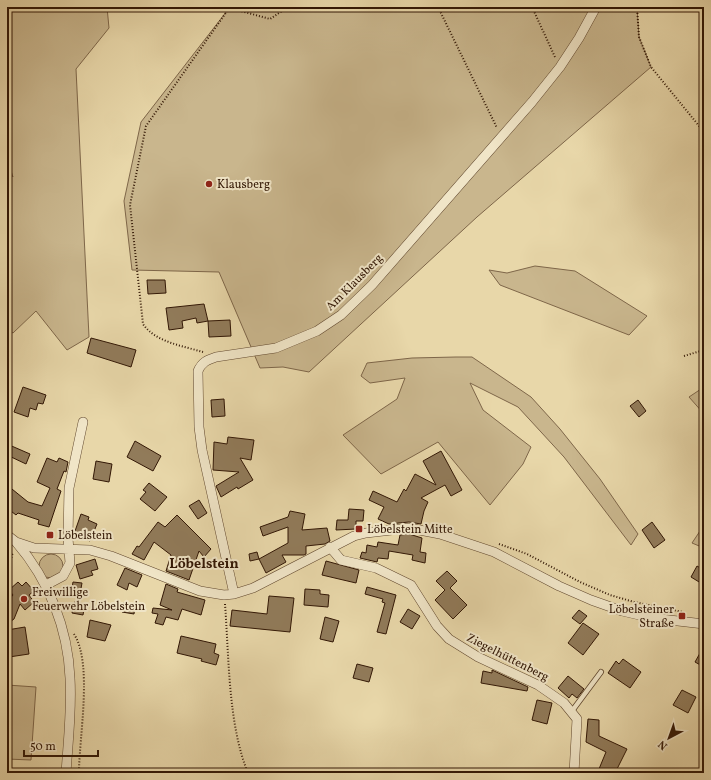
<svg xmlns="http://www.w3.org/2000/svg" width="711" height="780" viewBox="0 0 711 780" font-family="Vollkorn,serif">
<rect width="100%" height="100%" fill="#e8d7a9"/>
<filter id="stains"><feTurbulence type="fractalNoise" baseFrequency=".005" numOctaves="4"/><feColorMatrix values="0 0 0 0 .2 0 0 0 0 .09 0 0 0 0 .02 0 0 0 .5 -.17"/></filter>
<radialGradient id="worn" r=".72"><stop offset=".6" stop-color="#630" stop-opacity="0"/><stop offset="1" stop-color="#630" stop-opacity=".3"/></radialGradient>
<path fill="#c9b68d" stroke="#7e6649" d="M 7,7 L 107,7 L 109,28 L 76,69 L 89,337 L 67,350 L 36,311 L 13,333 L 7,330 L 7,282 L 9,282 L 7,277 L 7,170 L 13,177 L 7,158 Z
M 230,7 L 637,7 L 639,37 L 651,67 L 477,217 L 309,372 L 283,367 L 260,368 L 219,272 L 132,270 L 124,201 L 141,122 Z
M 535,266 L 575,271 L 647,316 L 629,335 L 500,285 L 489,270 L 507,273 Z
M 456,357 L 472,357 L 531,397 L 560,429 L 600,479 L 638,534 L 631,545 L 564,457 L 518,407 L 470,383 L 483,410 L 531,447 L 523,464 L 490,505 L 438,442 L 381,474 L 343,435 L 397,399 L 405,378 L 370,383 L 361,376 L 367,363 L 412,358 Z
M 704,387 L 704,414 L 689,397 Z
M 704,525 L 704,548 L 692,543 Z
M39 566a12 12 0 1 1 24 0a12 12 0 1 1-24 0Z
M 7,685 L 36,687 L 31,760 L 7,759 Z"/>
<path fill="#917b5a" stroke="#321705" d="M 147,280 L 165,280 L 166,293 L 148,294 Z
M 204,304 L 208,321 L 197,323 L 196,318 L 182,321 L 183,328 L 169,330 L 166,308 Z
M 230,320 L 231,336 L 209,337 L 208,321 Z
M 91,338 L 136,350 L 131,367 L 87,353 Z
M 23,387 L 46,395 L 43,404 L 38,403 L 36,410 L 30,408 L 28,417 L 14,412 Z
M 224,399 L 225,416 L 212,417 L 211,400 Z
M 638,400 L 646,411 L 639,417 L 630,406 Z
M 228,437 L 254,440 L 251,460 L 240,458 L 253,480 L 238,489 L 237,487 L 221,497 L 216,486 L 239,472 L 213,470 L 214,442 L 227,444 Z
M 135,441 L 161,456 L 153,471 L 127,457 Z
M 7,444 L 30,454 L 26,464 L 7,455 Z
M 441,451 L 462,490 L 451,496 L 445,485 L 421,498 L 428,502 L 424,511 L 421,524 L 409,522 L 389,524 L 378,519 L 384,507 L 369,500 L 373,491 L 397,502 L 404,489 L 406,491 L 415,474 L 436,485 L 423,461 Z
M 47,458 L 57,462 L 59,458 L 68,462 L 66,472 L 64,471 L 57,489 L 61,491 L 49,527 L 38,524 L 39,520 L 18,513 L 16,515 L 7,508 L 7,485 L 28,502 L 42,506 L 50,488 L 37,482 Z
M 96,461 L 112,464 L 109,482 L 93,479 Z
M 149,483 L 167,497 L 155,511 L 140,499 L 146,492 L 143,490 Z
M 199,500 L 207,513 L 198,519 L 189,506 Z
M 349,509 L 364,510 L 363,521 L 356,521 L 356,529 L 336,530 L 337,520 L 348,520 Z
M 290,511 L 305,514 L 302,530 L 327,528 L 330,541 L 325,544 L 306,546 L 306,554 L 304,555 L 282,555 L 286,562 L 266,573 L 259,559 L 288,543 L 288,527 L 263,536 L 260,527 L 288,517 Z
M 81,514 L 89,517 L 88,520 L 97,524 L 90,541 L 74,534 Z
M 177,515 L 211,549 L 204,557 L 199,551 L 189,580 L 166,571 L 171,555 L 154,542 L 144,560 L 132,554 L 137,546 L 139,547 L 158,522 L 165,527 Z
M 652,522 L 665,540 L 654,548 L 642,530 Z
M 409,534 L 422,538 L 420,552 L 426,553 L 425,563 L 412,560 L 413,555 L 389,551 L 388,559 L 378,558 L 377,562 L 360,558 L 362,552 L 366,553 L 367,545 L 377,547 L 378,542 L 398,545 L 400,535 Z
M 257,552 L 259,559 L 250,561 L 249,554 Z
M 95,559 L 98,569 L 91,571 L 93,575 L 80,579 L 76,565 Z
M 326,561 L 359,570 L 356,583 L 322,575 Z
M 697,566 L 704,570 L 704,585 L 691,577 Z
M 125,568 L 142,575 L 137,587 L 129,583 L 127,590 L 117,585 Z
M 447,571 L 457,581 L 450,588 L 467,605 L 453,619 L 435,600 L 445,590 L 436,581 Z
M 18,582 L 22,586 L 26,582 L 34,591 L 29,595 L 34,602 L 25,610 L 20,604 L 14,619 L 7,624 L 7,602 L 13,595 L 9,590 Z
M 73,582 L 82,583 L 80,594 L 71,593 Z
M 166,584 L 178,589 L 177,592 L 205,600 L 201,615 L 182,609 L 178,620 L 166,617 L 163,625 L 155,623 L 158,614 L 152,613 L 153,608 L 172,610 L 160,605 Z
M 367,587 L 396,595 L 386,634 L 377,632 L 385,603 L 382,602 L 383,599 L 365,594 Z
M 305,589 L 320,590 L 320,594 L 329,595 L 328,607 L 304,605 Z
M 269,596 L 294,598 L 290,632 L 230,626 L 232,610 L 267,614 Z
M 74,602 L 85,604 L 83,615 L 72,613 Z
M 123,603 L 135,605 L 134,614 L 122,612 Z
M 408,609 L 420,616 L 412,629 L 400,622 Z
M 579,610 L 587,616 L 580,624 L 572,618 Z
M 325,617 L 339,621 L 333,642 L 320,639 Z
M 90,620 L 111,625 L 105,641 L 87,637 Z
M 583,623 L 599,634 L 583,655 L 568,643 Z
M 25,627 L 29,654 L 9,657 L 7,630 Z
M 181,636 L 216,644 L 214,653 L 219,655 L 216,665 L 201,661 L 202,659 L 177,653 Z
M 704,646 L 704,667 L 695,662 Z
M 623,659 L 641,672 L 630,688 L 608,673 L 616,661 L 619,664 Z
M 357,664 L 373,668 L 369,682 L 353,678 Z
M 492,670 L 528,687 L 527,691 L 481,683 L 483,671 L 492,673 Z
M 568,676 L 584,689 L 577,698 L 572,694 L 569,698 L 558,688 Z
M 682,690 L 696,697 L 688,713 L 673,705 Z
M 537,700 L 552,703 L 547,724 L 532,720 Z
M 588,719 L 599,720 L 599,736 L 627,749 L 615,773 L 608,773 L 599,769 L 606,752 L 586,742 Z"/>
<g fill="none" stroke-linecap="round" stroke-linejoin="round">
<g stroke="#60472e" stroke-width="6">
<path id="service" d="M 572,711 L 601,672"/>
</g>
<g stroke="#60472e" stroke-width="10">
<path id="minor" d="M 7,535 L 16,542 L 34,548 L 90,550 L 111,556 L 200,591 L 224,595 L 234,594 L 253,588 L 354,536 L 366,533 L 409,528 L 440,534 L 494,552 L 559,586 L 591,600 L 622,611 L 652,618 L 704,624
M 16,542 C 49,580 68,629 70,678 C 72,710 68,742 66,773
M 330,547 L 341,560 L 376,568 L 411,585 L 437,626 L 449,639 L 478,657 L 538,685 L 564,703 L 577,719 L 574,773
M 46,585 L 63,576 L 70,563 L 68,538 L 69,488 L 83,422
M 234,594 L 202,450 L 199,427 L 198,371 C 202,362 207,360 216,357 L 276,348 L 317,331 L 341,315 L 372,285 L 532,102 L 560,67 L 579,38 L 596,7"/>
</g>
<path stroke="#321705" stroke-width="2" stroke-dasharray="1 2" stroke-linecap="butt" d="M 438,7 L 497,128
M 532,7 L 555,57
M 637,7 L 639,37 L 651,67 L 704,132
M 230,8 L 270,19 L 288,7
M 203,352 C 183,346 155,342 143,324 L 130,205 L 146,126 L 230,7
M 684,356 L 704,350
M 499,544 L 527,554 L 580,582 L 610,595 L 634,602 L 683,612
M 7,572 L 13,552
M 225,604 C 229,656 228,725 248,773
M 74,634 C 93,664 79,737 79,773"/>
<use href="#service" stroke="#f0e5c7" stroke-width="4.5"/>
<use href="#minor" stroke="#f0e5c7" stroke-width="9"/>
</g>
<g fill="#8f2418" stroke="#f0e5c7" stroke-width="1.5">
<circle cx="209" cy="184" r="4"/>
<rect x="355" y="525" width="8" height="8" rx="2"/>
<rect x="46" y="531" width="8" height="8" rx="2"/>
<circle cx="24" cy="599" r="4"/>
<rect x="678" y="612" width="8" height="8" rx="2"/>
</g>
<g text-anchor="middle" stroke-width="4" stroke-linejoin="round" paint-order="stroke">
<g font-size="12" fill="#321705" stroke="#f0e5c7" text-anchor="start">
<text x="217" y="188">Klausberg</text>
<text x="367" y="533">Löbelstein Mitte</text>
<text x="58" y="539">Löbelstein</text>
<text x="32" y="596">Freiwillige<tspan x="32" dy="14">Feuerwehr Löbelstein</tspan></text>
<text x="674" y="613" text-anchor="end">Löbelsteiner<tspan x="674" dy="14">Straße</tspan></text>
</g>
<g font-size="12" fill="#321705" stroke="#f0e5c7">
<text transform="translate(354 282) rotate(-45)" y="4">Am Klausberg</text>
<text transform="translate(508 657) rotate(27)" y="4">Ziegelhüttenberg</text>
</g>
<g font-size="14" font-weight="bold" fill="#321705" stroke="#f0e5c7">
<text x="204" y="568">Löbelstein</text>
</g>
</g>
<rect width="711" height="780" fill="none" stroke="#e8d7a9" stroke-width="24"/>
<rect x="8" y="8" width="695" height="764" fill="none" stroke="#321705" stroke-width="2"/>
<rect x="12" y="12" width="687" height="756" fill="none" stroke="#321705"/>
<g transform="translate(669 738) rotate(221)" stroke="#f0e5c7" stroke-width="3" paint-order="stroke">
<path d="M0-3L7 15L0 10L-7 15Z" fill="#321705"/>
<text y="-6" font-size="11" font-weight="bold" text-anchor="middle" fill="#321705">N</text>
</g>
<path d="M24 750v6h74v-6" fill="none" stroke="#321705" stroke-width="2"/>
<text x="30" y="750" font-size="12" fill="#321705" stroke="#f0e5c7" stroke-width="3" paint-order="stroke">50 m</text>
<rect width="100%" height="100%" filter="url(#stains)"/>
<rect width="100%" height="100%" fill="url(#worn)"/>
</svg>
